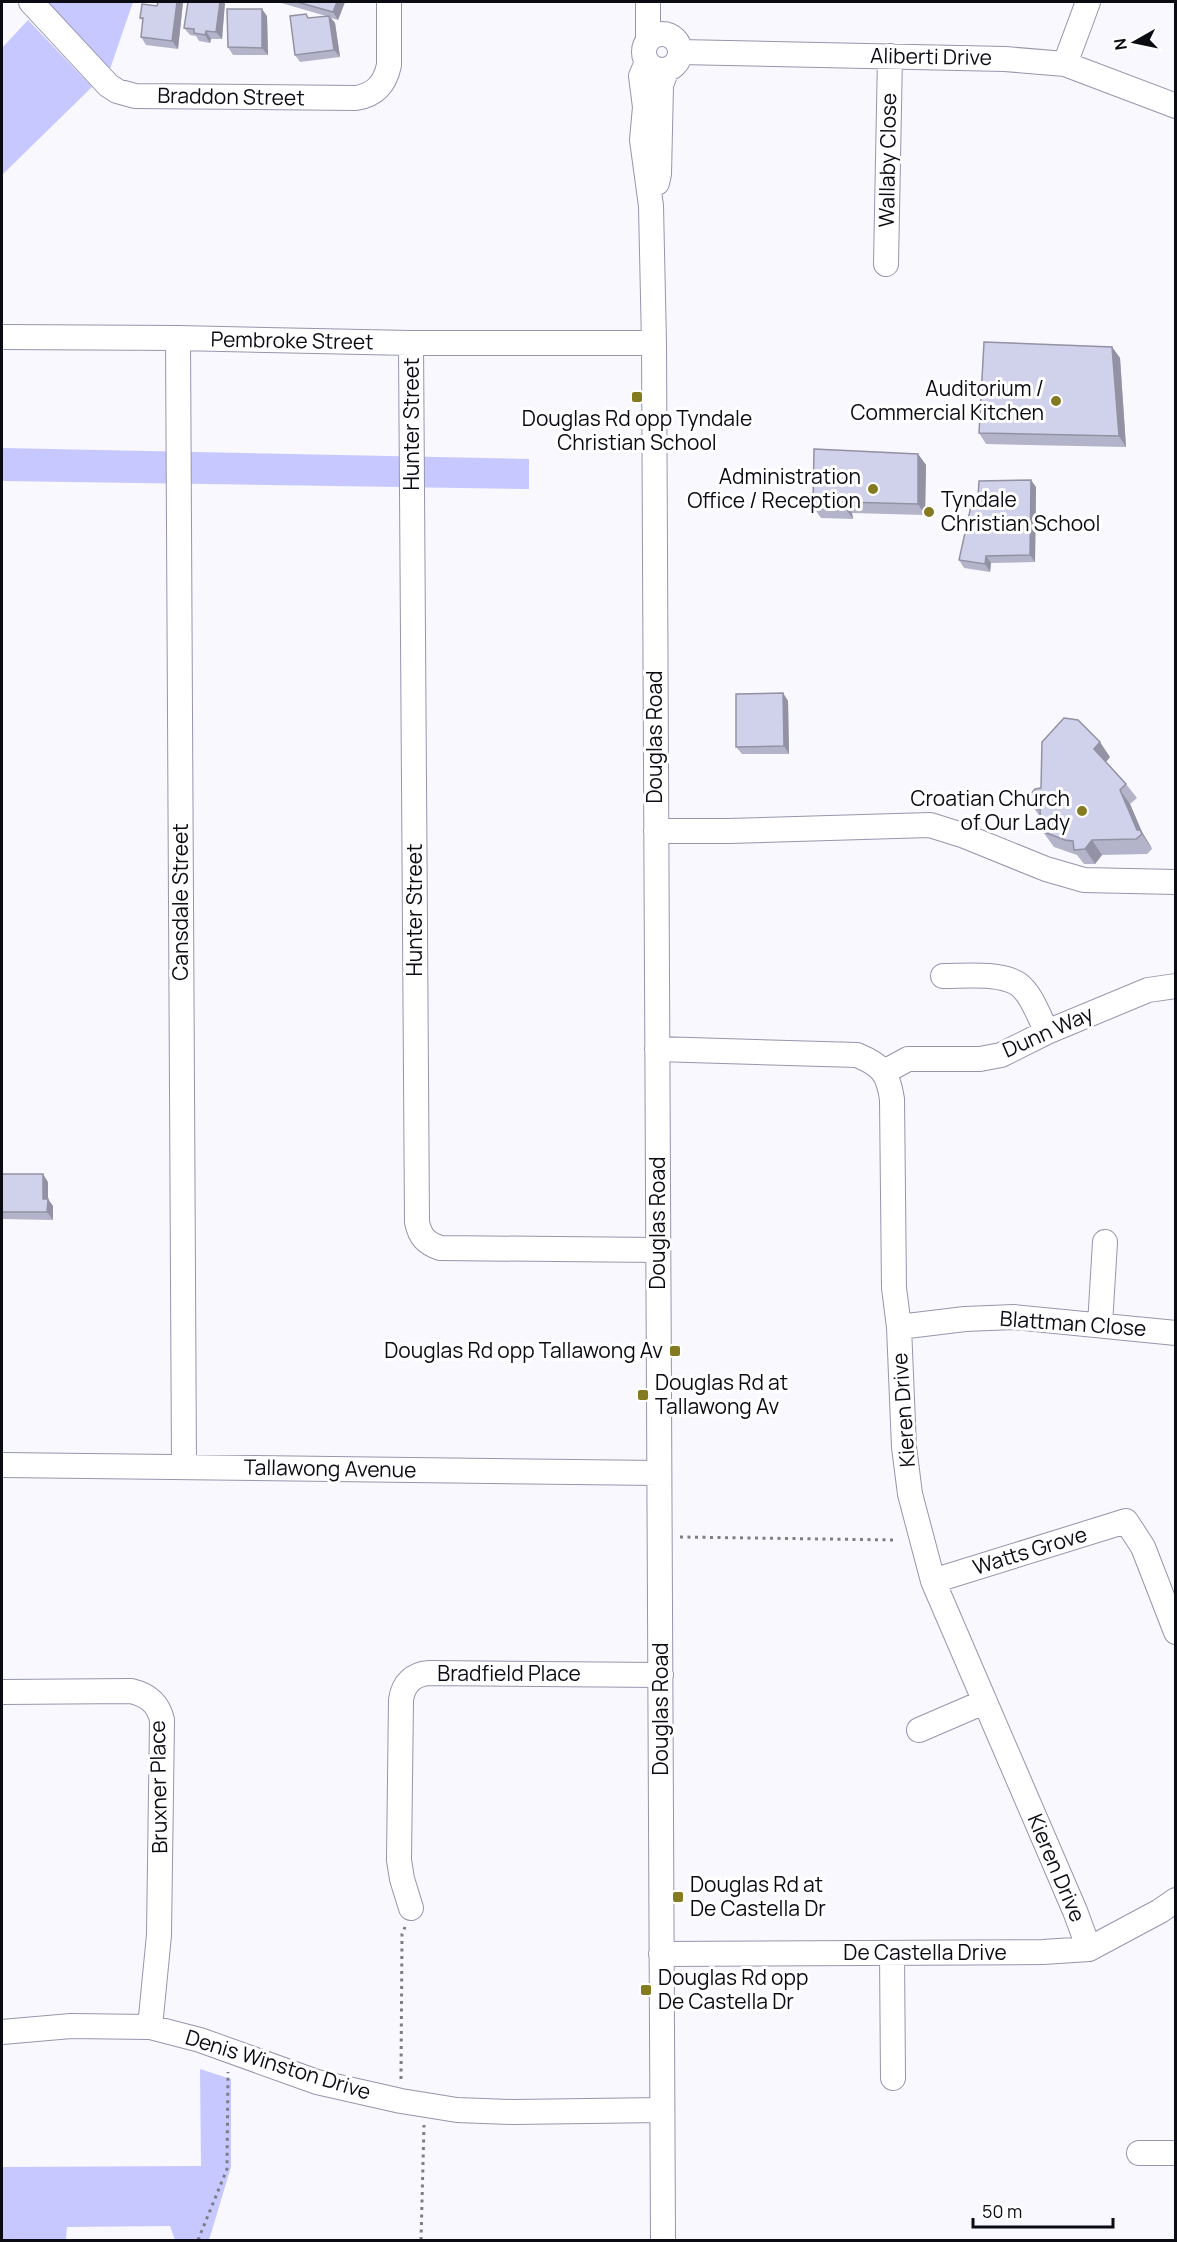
<svg xmlns="http://www.w3.org/2000/svg" width="1177" height="2242" viewBox="0 0 1177 2242" font-family="Manrope,sans-serif">
<rect width="100%" height="100%" fill="#f8f8fe"/>
<path fill="#c7c8ff" d="M 41,2 L 133,2 L 109,72 Z
M 28,20 L 92,87 L 2,175 L 2,48 Z
M 2,448 L 529,459 L 529,489 L 2,481 Z
M 200,2069 L 231,2079 L 231,2167 L 209,2240 L 175,2240 L 170,2226 L 67,2227 L 66,2240 L 2,2240 L 2,2167 L 201,2166 Z"/>
<g fill="none" stroke-linecap="round" stroke-linejoin="round">
<g stroke="#9596ae" stroke-width="26">
<path id="minor" d="M 31,2 L 108,85 L 117,91 L 135,96 L 356,98 C 375,95 385,84 389,65 L 389,2
M 648,2 L 648,41
M644 52a18 18 0 1 1 36 0a18 18 0 1 1-36 0Z
M 680,52 L 1005,59 L 1065,64 L 1176,106
M 647,62 L 641,76 L 645,107 L 642,140 L 651,206 L 654,343 L 663,2240
M 1065,64 L 1088,2
M 657,183 L 659,174 L 661,85 L 667,69
M 886,264 L 890,56
M 2,337 L 178,338 L 411,343 L 654,343
M 178,338 L 184,1467
M 411,343 L 417,1222 C 420,1237 426,1243 440,1248 L 658,1250
M 656,831 L 728,831 L 930,825 L 962,835 L 1046,869 L 1084,880 L 1176,882
M 943,976 C 964,976 1000,972 1018,984 C 1032,994 1039,1017 1047,1032
M 657,1049 L 857,1055 C 881,1065 888,1072 892,1099 L 894,1288 L 899,1327 L 904,1447 L 910,1494 L 933,1581 L 1075,1911 L 1089,1949
M 884,1072 L 908,1059 L 980,1059 L 1001,1055 L 1047,1032 L 1148,990 L 1176,986
M 1100,1325 L 1105,1242
M 899,1327 L 965,1319 L 1014,1317 L 1176,1333
M 2,1465 L 659,1473
M 933,1581 L 1126,1521 L 1143,1547 L 1176,1632
M 2,1692 L 131,1691 C 148,1695 158,1703 162,1720 L 159,1935 L 150,2027
M 919,1730 L 984,1702
M 411,1908 L 402,1879 L 399,1860 L 401,1700 C 403,1684 413,1674 429,1673 L 661,1675
M 892,1953 L 893,2078
M 661,1954 L 1043,1952 L 1089,1949 L 1160,1911 L 1176,1900
M 2,2032 L 71,2026 L 150,2027 L 200,2040 L 317,2082 L 401,2101 L 457,2110 L 513,2112 L 662,2110
M 1139,2153 L 1176,2153"/>
</g>
<path stroke="#7d7d84" stroke-width="3" stroke-dasharray="3 4.5" stroke-linecap="butt" d="M 680,1537 L 896,1540
M 401,2079 L 402,1934 L 405,1927
M 198,2240 L 227,2169 L 228,2072
M 421,2240 L 424,2125"/>
<use href="#minor" stroke="#fff" stroke-width="24"/>
</g>
<path fill="#b3b4ca" d="M 158,2 L 183,2 L 178,49 L 146,45 L 141,37 L 143,21 L 140,18 L 157,6 Z
M 225,2 L 222,39 L 211,39 L 210,43 L 199,41 L 196,36 L 190,35 L 184,28 Z
M 278,2 L 345,2 L 338,20 L 331,18 L 335,23 L 340,57 L 300,62 L 295,55 L 309,18 L 326,16 Z
M 267,16 L 268,55 L 233,55 L 228,47 Z
M 1112,347 L 1120,358 L 1126,447 L 986,444 L 979,433 Z
M 918,454 L 926,465 L 925,515 L 852,513 L 853,519 L 821,518 L 813,507 Z
M 1036,487 L 1035,562 L 991,563 L 990,572 L 964,568 L 959,560 L 978,497 Z
M 783,693 L 788,701 L 789,754 L 742,754 L 736,747 Z
M 1110,757 L 1106,762 L 1126,784 L 1137,798 L 1130,804 L 1142,832 L 1150,845 L 1152,849 L 1147,854 L 1102,855 L 1095,864 L 1084,864 L 1077,855 L 1054,847 L 1051,843 L 1041,829 L 1040,817 L 1030,802 L 1041,788 Z
M 2,1174 L 48,1182 L 48,1199 L 53,1206 L 53,1220 L 2,1219 Z"/>
<path fill="#9292a4" d="M 177,2 L 183,2 L 178,49 L 172,41 Z
M 220,2 L 225,2 L 222,39 L 216,32 Z
M 337,2 L 345,2 L 338,20 L 333,12 Z
M 262,9 L 267,16 L 268,55 L 262,48 Z
M 329,16 L 335,23 L 340,57 L 334,50 Z
M 206,31 L 211,39 L 210,43 L 205,35 Z
M 1112,347 L 1120,358 L 1126,447 L 1119,436 Z
M 918,454 L 926,465 L 925,515 L 918,504 Z
M 1031,480 L 1036,487 L 1035,562 L 1030,555 Z
M 844,502 L 852,513 L 853,519 L 845,508 Z
M 986,556 L 991,563 L 990,572 L 985,564 Z
M 783,693 L 788,701 L 789,754 L 784,746 Z
M 1100,742 L 1110,757 L 1104,764 L 1094,749 Z
M 1120,790 L 1130,804 L 1142,832 L 1150,845 L 1152,849 L 1142,834 L 1137,830 Z
M 1092,840 L 1102,855 L 1095,864 L 1085,849 Z
M 43,1174 L 48,1182 L 48,1199 L 53,1206 L 53,1220 L 47,1212 L 43,1199 Z"/>
<path fill="#d0d1eb" stroke="#9292a4" stroke-width="1.5" d="M 158,2 L 177,2 L 172,41 L 141,37 L 143,18 L 140,18 L 142,4 L 157,6 Z
M 188,2 L 220,2 L 216,32 L 206,31 L 205,35 L 194,33 L 194,29 L 184,28 Z
M 297,2 L 337,2 L 333,12 Z
M 227,9 L 262,9 L 262,48 L 228,47 Z
M 306,14 L 308,18 L 329,16 L 334,50 L 295,55 L 290,16 Z
M 984,342 L 1112,347 L 1119,436 L 979,433 Z
M 814,449 L 918,454 L 918,504 L 844,502 L 845,508 L 813,507 Z
M 1031,480 L 1030,555 L 986,556 L 985,564 L 959,560 L 973,497 L 978,497 L 979,481 Z
M 783,693 L 784,746 L 736,747 L 736,694 Z
M 1064,718 L 1078,720 L 1100,742 L 1094,749 L 1126,784 L 1120,790 L 1137,830 L 1140,830 L 1142,834 L 1136,839 L 1092,840 L 1085,849 L 1074,850 L 1073,841 L 1065,840 L 1044,832 L 1041,829 L 1040,809 L 1034,808 L 1030,802 L 1030,795 L 1035,789 L 1041,788 L 1042,742 Z
M 2,1174 L 43,1174 L 43,1199 L 48,1199 L 47,1212 L 2,1212 Z"/>
<g fill="#847b21" stroke="#fff" stroke-width="2">
<rect x="631" y="391" width="12" height="12" rx="3"/>
<circle cx="1056" cy="401" r="6"/>
<circle cx="873" cy="489" r="6"/>
<circle cx="929" cy="512" r="6"/>
<circle cx="1082" cy="811" r="6"/>
<rect x="669" y="1345" width="12" height="12" rx="3"/>
<rect x="637" y="1389" width="12" height="12" rx="3"/>
<rect x="672" y="1891" width="12" height="12" rx="3"/>
<rect x="640" y="1984" width="12" height="12" rx="3"/>
</g>
<g text-anchor="middle" stroke-width="6" stroke-linejoin="round" paint-order="stroke">
<g font-size="21" fill="#0b0b13" stroke="#fff">
<text transform="translate(931 57) rotate(1)" y="7">Aliberti Drive</text>
<text transform="translate(231 97) rotate(1)" y="7">Braddon Street</text>
<text transform="translate(888 160) rotate(-89)" y="7">Wallaby Close</text>
<text transform="translate(292 341) rotate(1)" y="7">Pembroke Street</text>
<text transform="translate(412 424) rotate(-90)" y="7">Hunter Street</text>
<text transform="translate(655 737) rotate(-90)" y="7">Douglas Road</text>
<text transform="translate(181 902) rotate(-90)" y="7">Cansdale Street</text>
<text transform="translate(415 910) rotate(-90)" y="7">Hunter Street</text>
<text transform="translate(1048 1032) rotate(-24)" y="7">Dunn Way</text>
<text transform="translate(658 1223) rotate(-90)" y="7">Douglas Road</text>
<text transform="translate(1073 1324) rotate(4)" y="7">Blattman Close</text>
<text transform="translate(904 1410) rotate(-94)" y="7">Kieren Drive</text>
<text transform="translate(330 1469) rotate(1)" y="7">Tallawong Avenue</text>
<text transform="translate(1030 1551) rotate(-17)" y="7">Watts Grove</text>
<text x="509" y="1681">Bradfield Place</text>
<text transform="translate(661 1709) rotate(-90)" y="7">Douglas Road</text>
<text transform="translate(159 1787) rotate(-91)" y="7">Bruxner Place</text>
<text transform="translate(1056 1868) rotate(67)" y="7">Kieren Drive</text>
<text x="925" y="1960">De Castella Drive</text>
<text transform="translate(278 2065) rotate(17)" y="7">Denis Winston Drive</text>
</g>
<g font-size="21" fill="#0b0b13" stroke="#fff" text-anchor="end">
<text x="1044" y="396">Auditorium /<tspan x="1044" dy="24">Commercial Kitchen</tspan></text>
<text x="637" y="426" text-anchor="middle">Douglas Rd opp Tyndale<tspan x="637" dy="24">Christian School</tspan></text>
<text x="861" y="484">Administration<tspan x="861" dy="24">Office / Reception</tspan></text>
<text x="941" y="507" text-anchor="start">Tyndale<tspan x="941" dy="24">Christian School</tspan></text>
<text x="1070" y="806">Croatian Church<tspan x="1070" dy="24">of Our Lady</tspan></text>
<text x="663" y="1358">Douglas Rd opp Tallawong Av</text>
<text x="655" y="1390" text-anchor="start">Douglas Rd at<tspan x="655" dy="24">Tallawong Av</tspan></text>
<text x="690" y="1892" text-anchor="start">Douglas Rd at<tspan x="690" dy="24">De Castella Dr</tspan></text>
<text x="658" y="1985" text-anchor="start">Douglas Rd opp<tspan x="658" dy="24">De Castella Dr</tspan></text>
</g>
</g>
<rect width="1177" height="2242" fill="none" stroke="#0b0b13" stroke-width="6"/>
<g transform="translate(1135 42) rotate(261)" stroke="#ffffff" stroke-width="4.5" paint-order="stroke">
<path d="M0-4.5L10 22L0 15L-10 22Z" fill="#0b0b13"/>
<text y="-9" font-size="16" font-weight="bold" text-anchor="middle" fill="#0b0b13">N</text>
</g>
<path d="M973 2218v9h140v-9" fill="none" stroke="#0b0b13" stroke-width="3"/>
<text x="982" y="2218" font-size="18" fill="#0b0b13" stroke="#ffffff" stroke-width="4.5" paint-order="stroke">50 m</text>
</svg>
